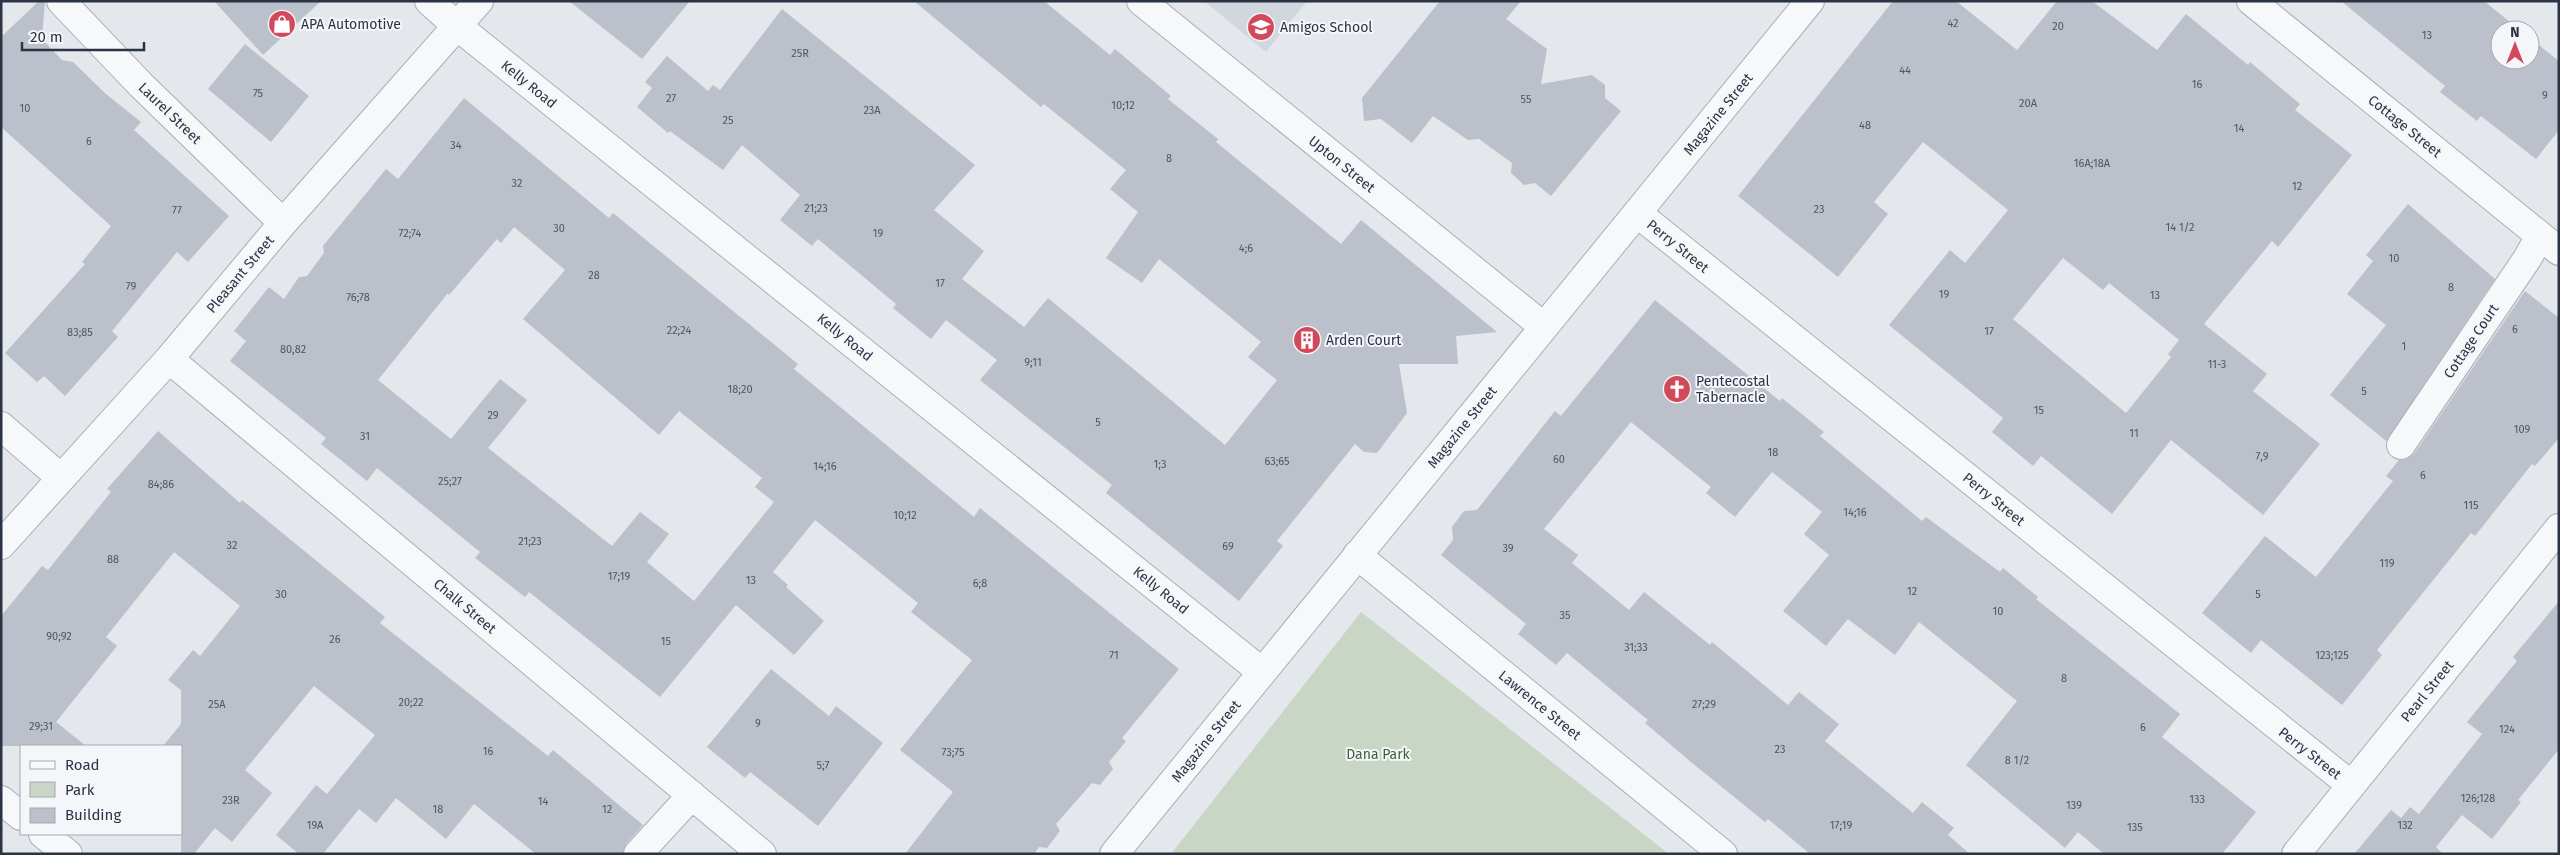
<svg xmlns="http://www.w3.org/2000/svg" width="2560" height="855" viewBox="0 0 2560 855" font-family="'Fira Sans',sans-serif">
<rect width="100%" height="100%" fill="#e4e7ec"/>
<path fill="#d2d6de" d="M 1204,1 L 1307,1 L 1266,52 Z"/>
<path fill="#c9d6c5" d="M 1361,612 L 1632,825 L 1669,854 L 1171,854 Z"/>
<path fill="#bbc0ca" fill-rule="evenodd" d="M 39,1 L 45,1 L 42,39 L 62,60 L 73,62 L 106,94 L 141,122 L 134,130 L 229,216 L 188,262 L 177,252 L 112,331 L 118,337 L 65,396 L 44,376 L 37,382 L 5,353 L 85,264 L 82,262 L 111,226 L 1,127 L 1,37 Z
M 214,1 L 321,1 L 263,55 Z
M 569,1 L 690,1 L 642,59 Z
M 914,1 L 1044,1 L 1110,55 L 1115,49 L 1171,96 L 1168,99 L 1218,139 L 1216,142 L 1341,244 L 1361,220 L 1497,332 L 1456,336 L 1458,364 L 1399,364 L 1407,413 L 1377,453 L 1364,452 L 1355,444 L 1277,541 L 1283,546 L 1239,601 L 1106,493 L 1112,485 L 980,380 L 997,360 L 946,320 L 931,339 L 893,308 L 896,304 L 818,239 L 812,246 L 780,220 L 800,195 L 742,145 L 723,170 L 670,131 L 668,133 L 637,107 L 652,88 L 645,82 L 667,56 L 708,91 L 713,85 L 720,90 L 782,9 L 975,165 L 934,210 L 984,251 L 962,279 L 1024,327 L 1048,298 L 1225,445 L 1277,380 L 1248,357 L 1261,342 L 1159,259 L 1142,283 L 1106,258 L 1138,212 L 1110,189 L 1126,170 L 1044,104 L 1041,107 Z
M 1440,1 L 1521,1 L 1506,19 L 1547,49 L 1541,84 L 1592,75 L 1605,85 L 1605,98 L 1621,111 L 1551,196 L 1535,183 L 1524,185 L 1511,173 L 1512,163 L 1479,139 L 1468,140 L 1433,116 L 1412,143 L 1381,119 L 1364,121 L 1362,98 Z
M 1893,1 L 1956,1 L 2017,50 L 2057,1 L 2092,1 L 2157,50 L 2186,14 L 2248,65 L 2250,62 L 2300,104 L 2295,110 L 2352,155 L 2278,247 L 2272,241 L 2204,324 L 2267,374 L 2253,391 L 2320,444 L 2263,515 L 2171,440 L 2112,514 L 2041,456 L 2033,466 L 1992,432 L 2003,418 L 1889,325 L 1950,250 L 1965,263 L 2008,210 L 1923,142 L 1874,202 L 1888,214 L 1838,277 L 1738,196 ZM 2063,258 L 2103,290 L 2109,283 L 2179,340 L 2168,354 L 2171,357 L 2126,413 L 2013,319 Z
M 2341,1 L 2484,1 L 2520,30 L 2500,30 L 2500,60 L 2530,60 L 2530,38 L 2559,61 L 2559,130 L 2536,159 L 2481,116 L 2477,121 L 2440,92 L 2445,86 Z
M 245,44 L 309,96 L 271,142 L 208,89 Z
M 464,98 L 609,218 L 613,213 L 798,364 L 794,369 L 974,517 L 980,508 L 1179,669 L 1122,738 L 1126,741 L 1109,762 L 1113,769 L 1100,785 L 1092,783 L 1056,824 L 1060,831 L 1047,848 L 1039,847 L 1034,854 L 905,854 L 953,792 L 900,750 L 972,660 L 911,612 L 918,603 L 815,520 L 773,572 L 788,585 L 786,587 L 824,621 L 794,655 L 736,605 L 660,697 L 529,592 L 525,597 L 475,558 L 480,552 L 377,468 L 367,481 L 321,444 L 326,438 L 230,361 L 246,341 L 234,331 L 269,287 L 284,299 L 299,277 L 307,276 L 324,253 L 323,246 L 386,169 L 398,179 ZM 514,227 L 565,270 L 523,319 L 659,435 L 679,411 L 762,478 L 755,487 L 774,502 L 694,601 L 647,562 L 669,534 L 640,512 L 612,546 L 488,448 L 527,400 L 500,379 L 451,439 L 378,380 L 448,293 L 449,295 L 497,239 L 501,243 Z
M 2408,204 L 2495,279 L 2386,441 L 2330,395 L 2386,325 L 2347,294 L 2373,261 L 2366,255 Z
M 2525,291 L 2559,318 L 2559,438 L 2535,466 L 2532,464 L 2475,536 L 2471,533 L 2377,650 L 2382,655 L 2342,705 L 2261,640 L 2251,653 L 2202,613 L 2265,536 L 2316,577 L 2393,481 L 2386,476 L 2399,460 L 2407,459 L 2414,454 Z
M 1655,300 L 1780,401 L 1782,398 L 1824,432 L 1820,436 L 1922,521 L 1926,517 L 2000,572 L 2003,568 L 2038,597 L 2036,599 L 2180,714 L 2162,737 L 2256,812 L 2222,854 L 2104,854 L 2078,832 L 2065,848 L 1966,765 L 2017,701 L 1919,622 L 1895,655 L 1848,619 L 1826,646 L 1783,611 L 1829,555 L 1804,534 L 1822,512 L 1772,472 L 1735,517 L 1706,493 L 1711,487 L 1631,422 L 1544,529 L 1578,555 L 1572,563 L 1629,610 L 1644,592 L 1710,645 L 1712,642 L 1788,705 L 1799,692 L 1839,724 L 1825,741 L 1913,813 L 1922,802 L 1954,828 L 1948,835 L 1970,854 L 1810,854 L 1768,819 L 1765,822 L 1691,762 L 1645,723 L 1648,720 L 1567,653 L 1556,665 L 1518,634 L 1526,624 L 1441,555 L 1453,540 L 1452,527 L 1464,511 L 1477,510 L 1555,411 L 1561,416 Z
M 158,431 L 240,503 L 242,500 L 385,617 L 380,623 L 548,756 L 553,750 L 643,825 L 626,844 L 623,854 L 536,854 L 474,804 L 446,839 L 396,798 L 376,823 L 359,809 L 323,854 L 299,854 L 276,835 L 316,785 L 327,794 L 375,735 L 314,686 L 245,770 L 272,793 L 232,842 L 215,828 L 194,854 L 181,854 L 181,746 L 163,746 L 181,724 L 181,690 L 168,680 L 193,650 L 200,656 L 240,606 L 174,552 L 106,637 L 117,646 L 56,722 L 86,746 L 1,746 L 1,616 L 42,566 L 48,570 L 111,492 L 107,489 Z
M 2559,601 L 2559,749 L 2518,800 L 2521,802 L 2492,839 L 2462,815 L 2436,847 L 2443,854 L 2354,854 L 2391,810 L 2401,818 L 2410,807 L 2419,814 L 2482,734 L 2467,722 L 2517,661 L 2513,657 Z
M 771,669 L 829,716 L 836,706 L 883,743 L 818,826 L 750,772 L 745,778 L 707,747 Z"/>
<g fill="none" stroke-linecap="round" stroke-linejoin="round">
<g stroke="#a9aeb7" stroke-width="30">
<path id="minor" d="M 61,1 L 141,85 L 283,223
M 429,1 L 457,26 L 1262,672
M 1141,1 L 1544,327
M 2251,1 L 2559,251
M 1637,213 L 2351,785
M 169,359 L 762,854
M 1,426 L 61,478
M 2401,445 L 2527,259 L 2540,236
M 1,545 L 169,359 L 283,223 L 479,1
M 1357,555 L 1723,854
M 1,800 L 21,816
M 43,834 L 68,854
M 638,854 L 692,795
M 1114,854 L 1810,1
M 2296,854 L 2559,528"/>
</g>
<use href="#minor" stroke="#f7f8fa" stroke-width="28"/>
</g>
<defs>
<g id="shop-disc" transform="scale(1.4375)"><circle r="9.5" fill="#d1495b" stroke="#f4f6f9"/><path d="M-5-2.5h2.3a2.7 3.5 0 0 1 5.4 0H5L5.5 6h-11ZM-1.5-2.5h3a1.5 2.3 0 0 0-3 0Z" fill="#fff"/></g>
<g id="school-disc" transform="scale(1.4375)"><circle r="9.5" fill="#d1495b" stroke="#f4f6f9"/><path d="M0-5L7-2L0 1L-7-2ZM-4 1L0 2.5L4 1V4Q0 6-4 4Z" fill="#fff"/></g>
<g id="building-disc" transform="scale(1.4375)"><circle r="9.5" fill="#d1495b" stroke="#f4f6f9"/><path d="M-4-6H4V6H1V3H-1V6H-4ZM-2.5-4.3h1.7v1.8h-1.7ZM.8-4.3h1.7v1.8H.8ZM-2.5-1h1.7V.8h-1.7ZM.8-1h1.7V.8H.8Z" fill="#fff"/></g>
<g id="church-disc" transform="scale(1.4375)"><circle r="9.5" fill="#d1495b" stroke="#f4f6f9"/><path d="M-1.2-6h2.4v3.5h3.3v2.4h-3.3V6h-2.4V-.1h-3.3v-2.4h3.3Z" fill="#fff"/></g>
</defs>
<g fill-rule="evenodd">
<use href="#shop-disc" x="282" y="24"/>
<use href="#school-disc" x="1261" y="27"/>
<use href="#building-disc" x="1307" y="340"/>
<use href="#church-disc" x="1677" y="389"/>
</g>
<g text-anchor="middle" stroke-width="4" stroke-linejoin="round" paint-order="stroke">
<g font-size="11" fill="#4f5766">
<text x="1953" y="27">42</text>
<text x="2058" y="30">20</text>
<text x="2427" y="39">13</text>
<text x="800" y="57">25R</text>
<text x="1905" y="74">44</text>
<text x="2197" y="88">16</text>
<text x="258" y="97">75</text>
<text x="2545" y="99">9</text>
<text x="671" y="102">27</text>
<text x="1526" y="103">55</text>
<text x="2028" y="107">20A</text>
<text x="1123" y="109">10;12</text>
<text x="25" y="112">10</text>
<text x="872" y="114">23A</text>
<text x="728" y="124">25</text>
<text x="1865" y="129">48</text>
<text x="2239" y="132">14</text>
<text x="89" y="145">6</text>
<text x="456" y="149">34</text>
<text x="1169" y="162">8</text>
<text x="2092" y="167">16A;18A</text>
<text x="517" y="187">32</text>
<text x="2297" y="190">12</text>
<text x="816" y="212">21;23</text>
<text x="1819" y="213">23</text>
<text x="177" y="214">77</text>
<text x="2180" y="231">14 1/2</text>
<text x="559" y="232">30</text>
<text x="410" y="237">72;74</text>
<text x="878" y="237">19</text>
<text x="1246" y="252">4;6</text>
<text x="2394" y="262">10</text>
<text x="594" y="279">28</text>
<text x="940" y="287">17</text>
<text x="131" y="290">79</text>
<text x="2451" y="291">8</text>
<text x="1944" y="298">19</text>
<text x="2155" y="299">13</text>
<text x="358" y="301">76;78</text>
<text x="2515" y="333">6</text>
<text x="679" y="334">22;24</text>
<text x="1989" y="335">17</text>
<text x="80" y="336">83;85</text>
<text x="2404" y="350">1</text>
<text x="293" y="353">80,82</text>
<text x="1033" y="366">9;11</text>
<text x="2217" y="368">11-3</text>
<text x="740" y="393">18;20</text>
<text x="2364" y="395">5</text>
<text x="2039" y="414">15</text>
<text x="493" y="419">29</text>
<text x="1098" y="426">5</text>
<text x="2522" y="433">109</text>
<text x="2134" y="437">11</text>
<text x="365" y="440">31</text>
<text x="1773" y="456">18</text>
<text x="2262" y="460">7,9</text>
<text x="1559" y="463">60</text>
<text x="1277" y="465">63;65</text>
<text x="1160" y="468">1;3</text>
<text x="825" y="470">14;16</text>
<text x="2423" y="479">6</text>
<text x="450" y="485">25;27</text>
<text x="161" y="488">84;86</text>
<text x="2471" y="509">115</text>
<text x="1855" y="516">14;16</text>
<text x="905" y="519">10;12</text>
<text x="530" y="545">21;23</text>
<text x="232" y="549">32</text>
<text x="1228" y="550">69</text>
<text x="1508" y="552">39</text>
<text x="113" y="563">88</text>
<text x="2387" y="567">119</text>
<text x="619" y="580">17;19</text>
<text x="751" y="584">13</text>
<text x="980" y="587">6;8</text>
<text x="1912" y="595">12</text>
<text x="281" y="598">30</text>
<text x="2258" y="598">5</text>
<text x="1998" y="615">10</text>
<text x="1565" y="619">35</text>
<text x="59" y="640">90;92</text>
<text x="335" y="643">26</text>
<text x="666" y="645">15</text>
<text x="1636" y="651">31;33</text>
<text x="1114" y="659">71</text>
<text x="2332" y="659">123;125</text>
<text x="2064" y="682">8</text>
<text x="411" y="706">20;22</text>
<text x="217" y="708">25A</text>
<text x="1704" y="708">27;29</text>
<text x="758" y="727">9</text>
<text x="41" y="730">29;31</text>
<text x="2143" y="731">6</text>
<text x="2507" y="733">124</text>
<text x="1780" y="753">23</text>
<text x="488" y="755">16</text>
<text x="953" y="756">73;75</text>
<text x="2017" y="764">8 1/2</text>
<text x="823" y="769">5;7</text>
<text x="2478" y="802">126;128</text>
<text x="2197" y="803">133</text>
<text x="231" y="804">23R</text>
<text x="543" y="805">14</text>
<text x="2074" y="809">139</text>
<text x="438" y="813">18</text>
<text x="607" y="813">12</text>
<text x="315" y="829">19A</text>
<text x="1841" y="829">17;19</text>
<text x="2405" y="829">132</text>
<text x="2135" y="831">135</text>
</g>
<g font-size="14" fill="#2b3445" stroke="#f4f6f9" text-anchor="start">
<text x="301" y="29">APA Automotive</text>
<text x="1280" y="32">Amigos School</text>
<text x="1326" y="345">Arden Court</text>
<text x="1696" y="386">Pentecostal<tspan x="1696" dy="16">Tabernacle</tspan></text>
</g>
<g font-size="14" fill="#2b3445" stroke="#f4f6f9">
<text transform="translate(529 84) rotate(39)" y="5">Kelly Road</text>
<text transform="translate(170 113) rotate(44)" y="5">Laurel Street</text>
<text transform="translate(1718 114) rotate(-51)" y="5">Magazine Street</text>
<text transform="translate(2405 126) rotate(39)" y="5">Cottage Street</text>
<text transform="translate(1342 164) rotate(39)" y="5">Upton Street</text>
<text transform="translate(1678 246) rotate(39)" y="5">Perry Street</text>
<text transform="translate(240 274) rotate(-50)" y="5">Pleasant Street</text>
<text transform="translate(845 337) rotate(39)" y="5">Kelly Road</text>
<text transform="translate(2471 341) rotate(-56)" y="5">Cottage Court</text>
<text transform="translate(1462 427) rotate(-51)" y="5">Magazine Street</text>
<text transform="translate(1994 499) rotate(39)" y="5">Perry Street</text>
<text transform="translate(1161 590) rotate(39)" y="5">Kelly Road</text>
<text transform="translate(465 606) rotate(40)" y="5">Chalk Street</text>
<text transform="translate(2427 691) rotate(-51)" y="5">Pearl Street</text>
<text transform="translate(1540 705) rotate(39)" y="5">Lawrence Street</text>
<text transform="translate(1206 741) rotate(-51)" y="5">Magazine Street</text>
<text transform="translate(2310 753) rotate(38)" y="5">Perry Street</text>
</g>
<g font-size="14" fill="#3f6138" stroke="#f4f6f9">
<text x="1378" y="759">Dana Park</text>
</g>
</g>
<rect width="2560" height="855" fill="none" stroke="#2b3445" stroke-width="5"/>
<rect x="20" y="745" width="162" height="90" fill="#f4f6f9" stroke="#a4a8b1"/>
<rect x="30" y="761" width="25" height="8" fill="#f7f8fa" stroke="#a4a8b1"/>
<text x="65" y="770" font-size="15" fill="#2b3445">Road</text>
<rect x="30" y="782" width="25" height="15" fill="#c9d6c5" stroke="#a4a8b1"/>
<text x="65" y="795" font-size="15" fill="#2b3445">Park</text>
<rect x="30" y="808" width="25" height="15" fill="#bbc0ca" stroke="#a4a8b1"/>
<text x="65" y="820" font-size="15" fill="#2b3445">Building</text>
<g transform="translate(2515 45)"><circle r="24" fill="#f4f6f9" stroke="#a4a8b1"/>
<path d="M0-4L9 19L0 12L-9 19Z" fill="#d1495b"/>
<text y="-8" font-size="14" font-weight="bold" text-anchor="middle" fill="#2b3445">N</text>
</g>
<path d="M22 42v8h122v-8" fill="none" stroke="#2b3445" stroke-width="2.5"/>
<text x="30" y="42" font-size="15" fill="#2b3445" stroke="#f4f6f9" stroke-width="4" paint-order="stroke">20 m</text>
</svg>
